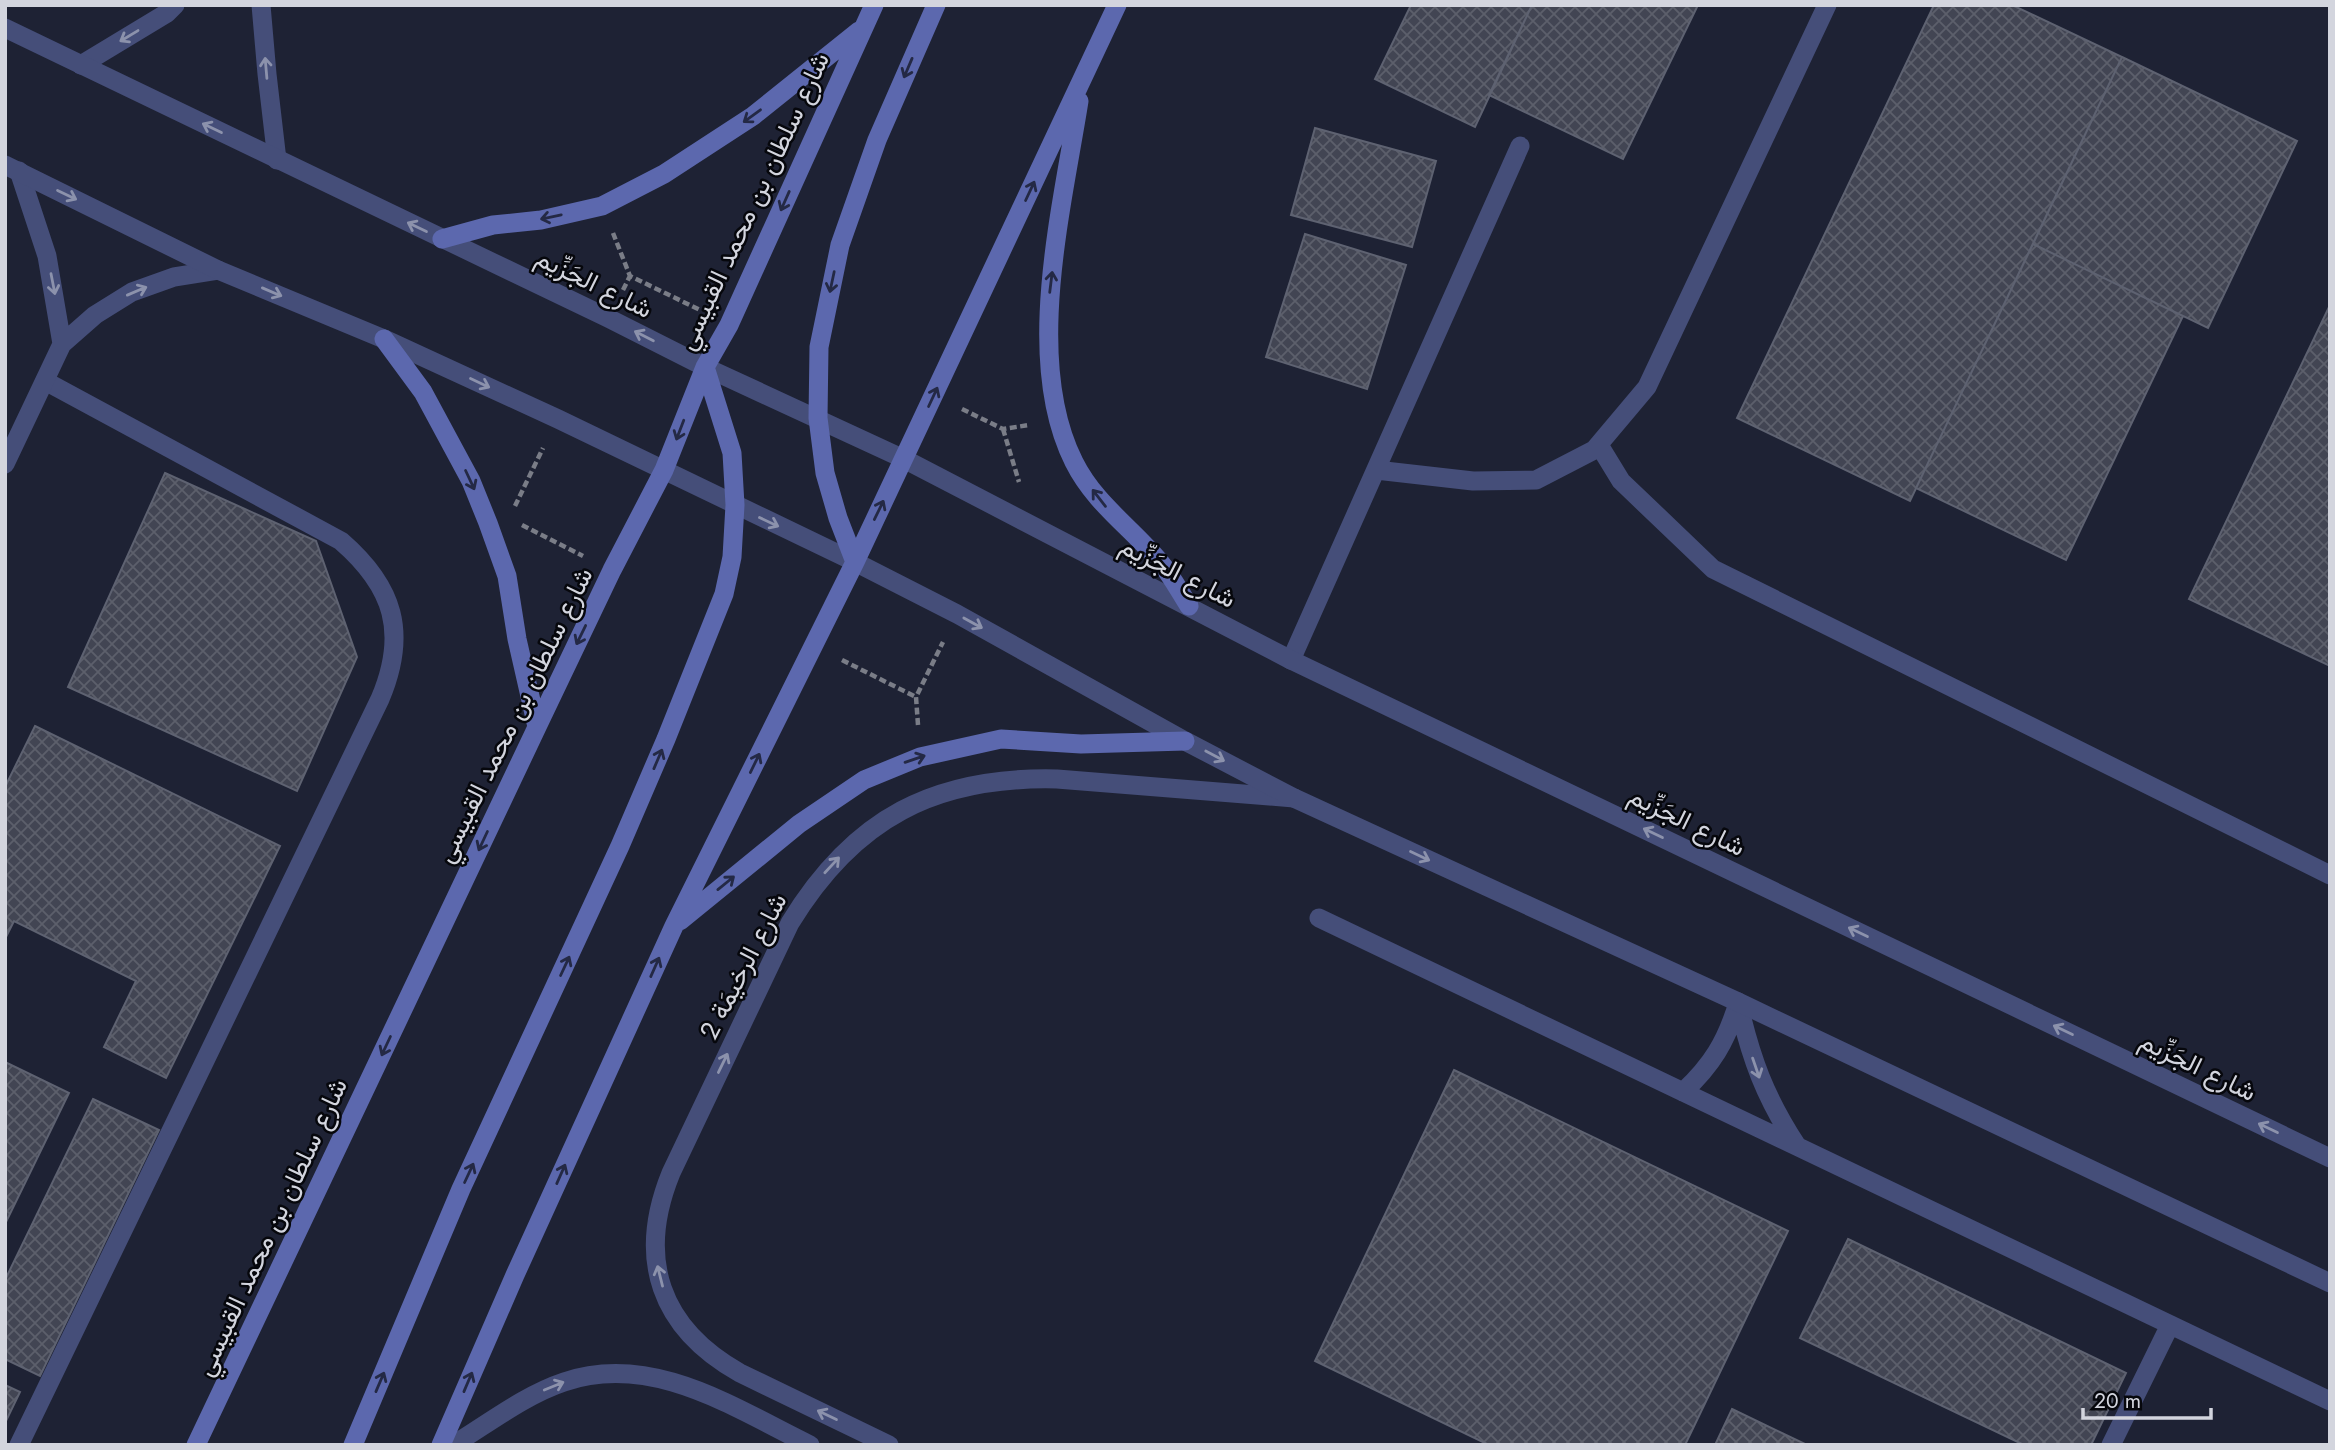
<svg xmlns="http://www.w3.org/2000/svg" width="2335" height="1450" viewBox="0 0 2335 1450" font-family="Jost,Vazirmatn,sans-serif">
<defs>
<pattern id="building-cross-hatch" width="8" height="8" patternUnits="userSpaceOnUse" patternTransform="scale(1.75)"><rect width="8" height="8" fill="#424553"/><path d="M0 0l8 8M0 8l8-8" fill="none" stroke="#5c5f6b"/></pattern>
</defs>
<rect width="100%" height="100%" fill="#191c28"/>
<path fill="#1e2234" d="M 5,5 L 2330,5 L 2330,1445 L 5,1445 Z"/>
<path fill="url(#building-cross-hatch)" stroke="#5e6271" stroke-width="2" d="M 1411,5 L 1532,5 L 1475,127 L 1375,79 Z
M 1532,5 L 1698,5 L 1623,159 L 1489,95 Z
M 1934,5 L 2012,5 L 2122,57 L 1910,501 L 1737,418 Z
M 2122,57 L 2297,141 L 2208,328 L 2033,244 Z
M 1315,128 L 1436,161 L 1412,247 L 1291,215 Z
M 1305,234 L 1406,265 L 1367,389 L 1266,357 Z
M 2033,244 L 2183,316 L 2066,560 L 1916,488 Z
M 2330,305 L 2330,666 L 2189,599 Z
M 165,473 L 316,541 L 357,657 L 297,791 L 68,687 Z
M 35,726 L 280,846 L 166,1078 L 104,1047 L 136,981 L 14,921 L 5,939 L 5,787 Z
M 5,1062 L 69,1093 L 5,1224 Z
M 1454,1070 L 1788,1231 L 1685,1445 L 1489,1445 L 1315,1361 Z
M 93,1099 L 159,1130 L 40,1376 L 5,1359 L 5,1280 Z
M 1848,1239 L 2126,1373 L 2091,1445 L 2024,1445 L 1800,1338 Z
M 5,1385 L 20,1392 L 5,1423 Z
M 1732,1409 L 1807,1445 L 1715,1445 Z"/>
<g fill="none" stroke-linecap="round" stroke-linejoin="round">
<path stroke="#7a7d87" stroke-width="4.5" stroke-dasharray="7 3.5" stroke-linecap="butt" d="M 613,233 L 630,276 L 700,310
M 623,290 L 630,276
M 962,409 L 1003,429 L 1029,425
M 1003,429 L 1019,482
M 515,506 L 543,448
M 522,525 L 583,556
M 842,660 L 916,697
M 918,725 L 916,697 L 943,642"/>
<path stroke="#454e79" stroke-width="19" d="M 1599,445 L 1621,481 L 1713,569 L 2330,875
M 1376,470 L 1473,481 L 1536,480 L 1594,450 L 1647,387 L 1827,5
M 1291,660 L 1520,146
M 1319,918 L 2330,1401
M 1738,1002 C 1751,1059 1765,1097 1797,1146
M 1683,1092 C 1712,1065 1726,1042 1738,1003
M 19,1445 L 380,699 C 408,633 394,587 341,541 L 45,381
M 2111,1445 L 2170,1325"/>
<path stroke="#454e79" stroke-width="19" d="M 261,5 L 267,74 L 277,160
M 81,65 L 167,13 L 175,5
M 19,171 L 47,256 L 62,344
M 5,464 L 62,344 L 95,315 L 132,292 L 174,277 L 218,270
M 453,1445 C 489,1423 525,1395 564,1382 C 652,1352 734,1408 810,1445
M 889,1445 L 740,1373 C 660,1328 636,1259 671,1173 L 790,923 C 854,818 935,776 1057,779 L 1294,798"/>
<path stroke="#454e79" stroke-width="19" d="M 5,28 L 608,318 L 705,367 L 904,459 L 1291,660 L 2330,1158
M 5,165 L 218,270 L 384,339 L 558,419 L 855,562 L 957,614 L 1185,741 L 1294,798 L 1738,1002 L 2330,1283"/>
<path stroke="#5c68ae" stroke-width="19" d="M 1079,101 C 1062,209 1023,361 1074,462 C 1095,504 1131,527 1160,562 C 1171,575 1180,592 1189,606
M 442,239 L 493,225 L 541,220 L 602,206 L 664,174 L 753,116 L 859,31
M 384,339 L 423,392 L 471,481 L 488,523 L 507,576 L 517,639 L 537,727
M 855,562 L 838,518 L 825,473 L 818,418 L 819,347 L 840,245 L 877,140 L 936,5
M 680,921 L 799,824 L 864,780 L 920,757 L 1001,739 L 1081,744 L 1185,741
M 196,1445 L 537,727 L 612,570 L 664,470 L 705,367 L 729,325 L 874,5
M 353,1445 L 461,1189 L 620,846 L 666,739 L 724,594 L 732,557 L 735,505 L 732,453 L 705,367
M 441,1445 L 515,1275 L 674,926 L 855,562 L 1117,5"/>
</g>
<defs><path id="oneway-shaft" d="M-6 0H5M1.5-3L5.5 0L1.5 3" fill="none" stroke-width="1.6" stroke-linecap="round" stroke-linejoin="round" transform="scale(1.75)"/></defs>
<g stroke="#8c92ac">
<use href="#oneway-shaft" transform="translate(129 36) rotate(149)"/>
<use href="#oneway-shaft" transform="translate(266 68) rotate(-95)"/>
<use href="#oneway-shaft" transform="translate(212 128) rotate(-154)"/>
<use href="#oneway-shaft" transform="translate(67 195) rotate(26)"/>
<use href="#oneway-shaft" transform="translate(417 227) rotate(-154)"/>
<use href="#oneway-shaft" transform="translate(53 284) rotate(79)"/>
<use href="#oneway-shaft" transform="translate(137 291) rotate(-23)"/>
<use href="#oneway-shaft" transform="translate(272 292) rotate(23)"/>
<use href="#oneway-shaft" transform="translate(644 336) rotate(-153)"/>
<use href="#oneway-shaft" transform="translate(480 383) rotate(25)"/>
<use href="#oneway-shaft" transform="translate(769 522) rotate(25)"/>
<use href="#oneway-shaft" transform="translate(973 623) rotate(29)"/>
<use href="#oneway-shaft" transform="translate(1215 756) rotate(28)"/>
<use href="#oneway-shaft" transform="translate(1653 833) rotate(-154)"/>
<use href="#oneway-shaft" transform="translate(1420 856) rotate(25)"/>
<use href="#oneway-shaft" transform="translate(832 865) rotate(-47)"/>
<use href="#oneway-shaft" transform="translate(1858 932) rotate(-154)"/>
<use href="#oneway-shaft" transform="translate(2063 1030) rotate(-154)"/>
<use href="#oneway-shaft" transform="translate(723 1063) rotate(-64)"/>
<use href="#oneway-shaft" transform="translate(1756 1068) rotate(71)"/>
<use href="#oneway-shaft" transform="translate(2268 1128) rotate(-154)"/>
<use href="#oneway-shaft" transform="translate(660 1276) rotate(-104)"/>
<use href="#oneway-shaft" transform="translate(554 1386) rotate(-22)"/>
<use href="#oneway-shaft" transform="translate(827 1415) rotate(-154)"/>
</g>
<g stroke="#242945">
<use href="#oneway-shaft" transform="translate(908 68) rotate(113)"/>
<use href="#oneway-shaft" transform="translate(752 116) rotate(144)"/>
<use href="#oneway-shaft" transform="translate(1030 191) rotate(-65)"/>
<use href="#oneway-shaft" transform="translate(785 201) rotate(114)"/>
<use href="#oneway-shaft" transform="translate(551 217) rotate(168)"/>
<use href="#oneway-shaft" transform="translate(832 282) rotate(102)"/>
<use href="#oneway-shaft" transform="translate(1051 282) rotate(-83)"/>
<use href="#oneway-shaft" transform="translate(933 397) rotate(-65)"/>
<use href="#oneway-shaft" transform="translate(680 430) rotate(111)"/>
<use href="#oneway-shaft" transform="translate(470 480) rotate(65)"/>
<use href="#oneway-shaft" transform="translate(1099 498) rotate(-128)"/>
<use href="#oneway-shaft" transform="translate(879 510) rotate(-64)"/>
<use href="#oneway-shaft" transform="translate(581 635) rotate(116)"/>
<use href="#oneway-shaft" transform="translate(658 759) rotate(-67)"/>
<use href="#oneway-shaft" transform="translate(915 759) rotate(-19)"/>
<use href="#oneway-shaft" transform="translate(755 763) rotate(-64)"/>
<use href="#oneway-shaft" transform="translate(483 841) rotate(115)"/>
<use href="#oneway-shaft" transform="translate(726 883) rotate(-39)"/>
<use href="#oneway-shaft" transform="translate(565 966) rotate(-65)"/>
<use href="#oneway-shaft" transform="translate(655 967) rotate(-66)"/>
<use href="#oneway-shaft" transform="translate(386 1046) rotate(115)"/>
<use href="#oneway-shaft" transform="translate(469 1173) rotate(-65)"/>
<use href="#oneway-shaft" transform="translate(561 1174) rotate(-66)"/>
<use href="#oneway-shaft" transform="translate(380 1382) rotate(-67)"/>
<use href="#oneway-shaft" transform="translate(468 1382) rotate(-67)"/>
</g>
<g text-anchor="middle" stroke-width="5" stroke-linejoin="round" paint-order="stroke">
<g font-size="26" fill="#d3d5de" stroke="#06070c">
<text transform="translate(753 201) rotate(-65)" y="9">شارع سلطان بن محمد القبيسي</text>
<text transform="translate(594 283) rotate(26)" y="9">شارع الجَزِّيم</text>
<text transform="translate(1178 572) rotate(27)" y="9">شارع الجَزِّيم</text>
<text transform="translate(514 715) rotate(-64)" y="9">شارع سلطان بن محمد القبيسي</text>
<text transform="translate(1687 821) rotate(26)" y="9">شارع الجَزِّيم</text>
<text transform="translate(743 966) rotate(-63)" y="9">شارع الرخيمَة 2</text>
<text transform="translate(2198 1066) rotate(26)" y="9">شارع الجَزِّيم</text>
<text transform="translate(271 1227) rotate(-65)" y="9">شارع سلطان بن محمد القبيسي</text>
</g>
</g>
<rect width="2335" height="1450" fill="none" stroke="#d3d5de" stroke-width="14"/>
<path d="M2083 1408v10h128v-10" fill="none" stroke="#d3d5de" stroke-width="3.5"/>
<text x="2094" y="1408" font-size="21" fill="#d3d5de" stroke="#06070c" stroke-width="5" paint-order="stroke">20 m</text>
</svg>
